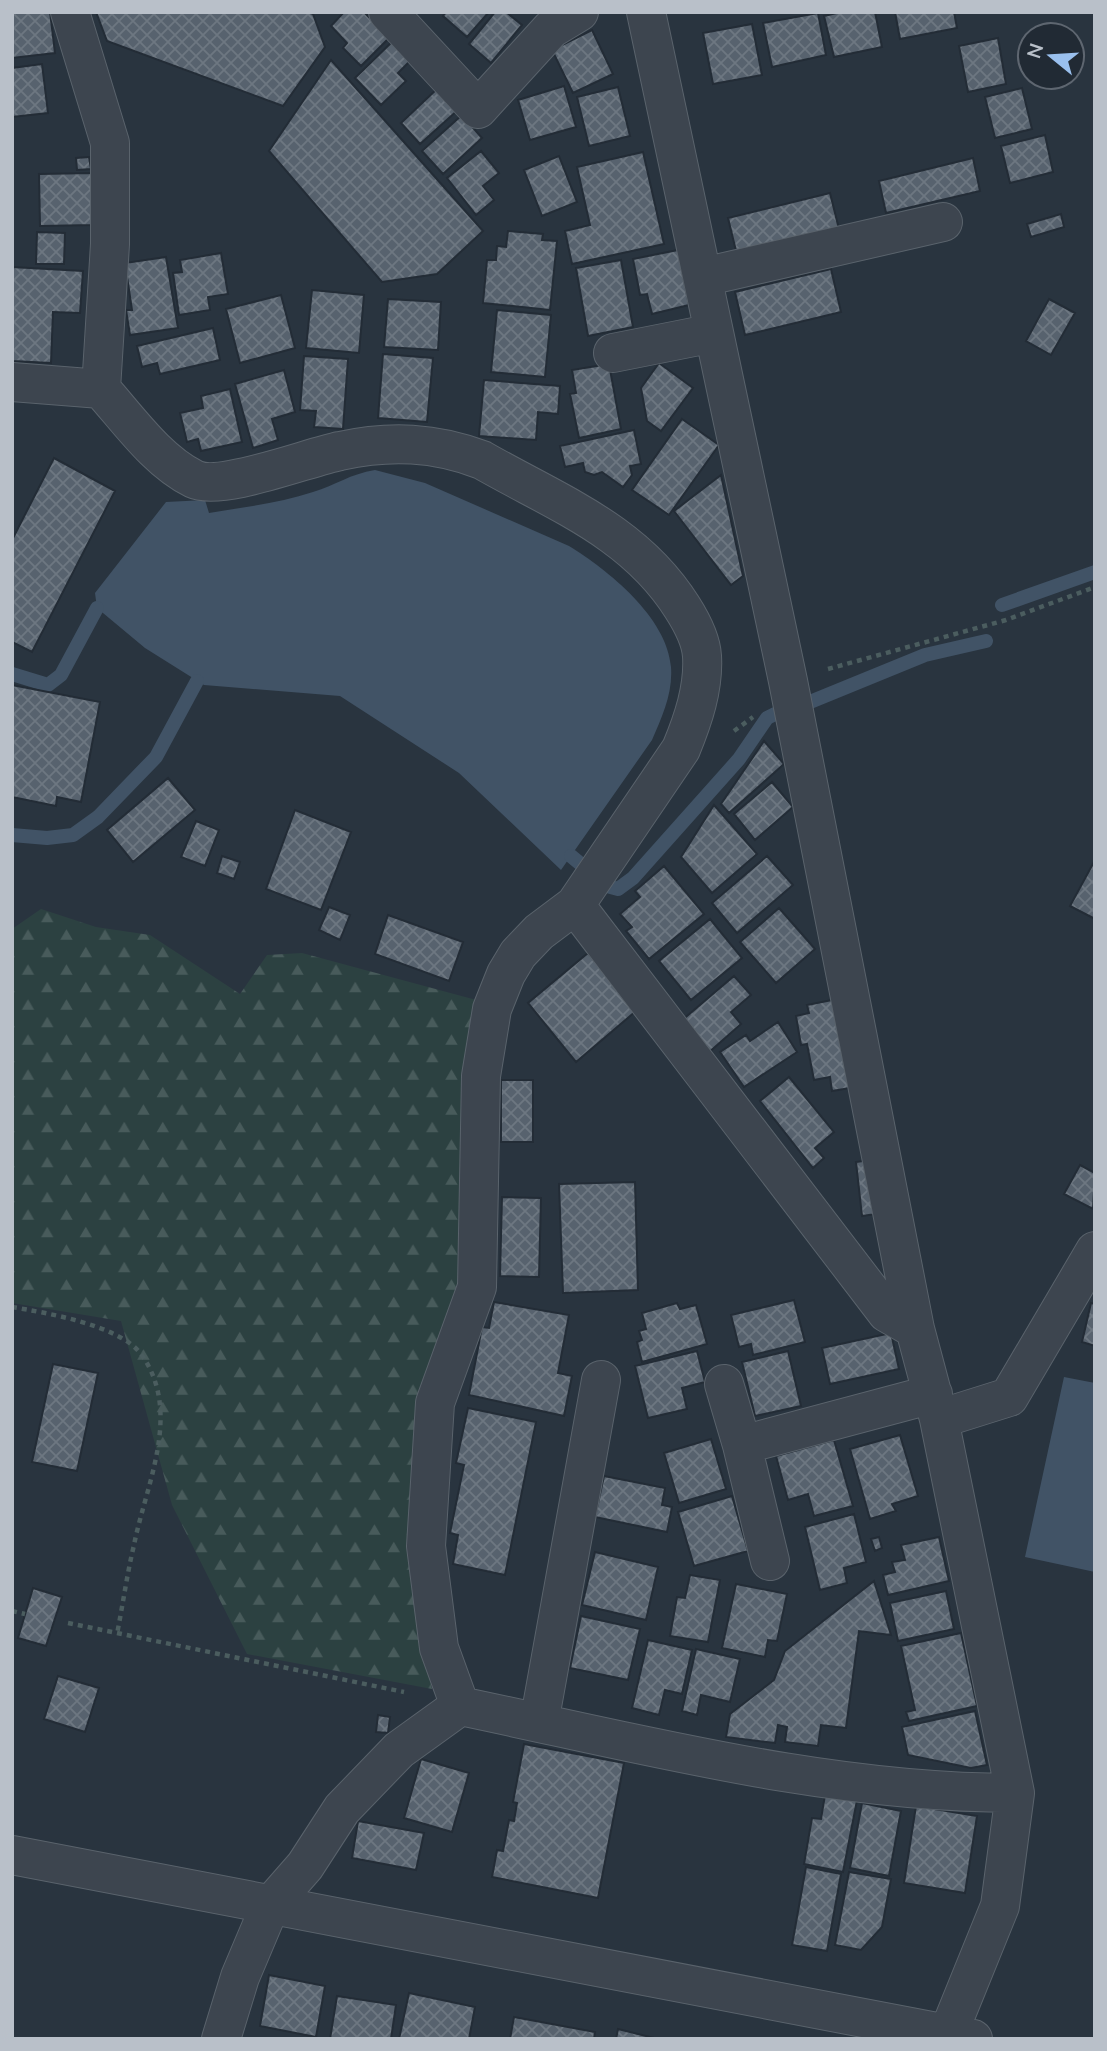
<svg xmlns="http://www.w3.org/2000/svg" width="1107" height="2051" viewBox="0 0 1107 2051" font-family="Mulish,sans-serif">
<defs>
<pattern id="forest-firs" width="22" height="20" patternUnits="userSpaceOnUse" patternTransform="scale(1.75)"><rect width="22" height="20" fill="#2c4141"/><path d="M5 1l3.5 6h-7zM16 11l3.5 6h-7z" fill="#485b5b"/></pattern>
<pattern id="building-cross-hatch" width="8" height="8" patternUnits="userSpaceOnUse" patternTransform="scale(1.75)"><rect width="8" height="8" fill="#57626e"/><path d="M0 0l8 8M0 8l8-8" fill="none" stroke="#6d7781"/></pattern>
</defs>
<rect width="100%" height="100%" fill="#29343f"/>
<path fill="url(#forest-firs)" d="M 41,909 L 96,927 L 150,935 L 240,994 L 267,955 L 302,953 L 480,1001 L 463,1290 L 426,1663 L 432,1689 L 247,1654 L 172,1505 L 121,1321 L 12,1303 L 12,929 Z"/>
<path fill="#415366" d="M 375,470 L 425,483 L 569,546 C 608,570 667,617 671,667 C 673,693 662,717 652,740 L 561,870 L 459,773 L 340,696 L 204,685 L 145,648 L 97,608 L 95,593 L 166,502 L 205,500 L 209,513 C 244,507 280,503 313,492 C 336,485 350,474 375,470 Z
M 1064,1377 L 1095,1383 L 1095,1572 L 1025,1557 Z"/>
<g fill="none" stroke-linecap="round" stroke-linejoin="round">
<path stroke="#415366" stroke-width="14" d="M 1002,605 L 1095,572
M 12,674 L 48,685 L 61,675 L 97,608
M 810,702 L 925,655 L 986,641
M 12,835 L 47,838 L 73,835 L 98,817 L 156,757 L 197,681
M 571,856 L 583,866
M 607,886 L 618,889 L 633,878 L 739,759 L 767,718 L 775,714"/>
</g>
<path fill="url(#building-cross-hatch)" stroke="#232c36" stroke-width="2" d="M 12,12 L 50,12 L 55,53 L 12,58 Z
M 96,12 L 308,12 L 313,14 L 325,47 L 283,106 L 107,41 Z
M 344,12 L 364,12 L 389,38 L 361,66 L 343,48 L 347,43 L 331,26 Z
M 446,12 L 489,12 L 467,37 L 443,16 Z
M 495,12 L 506,12 L 522,25 L 491,63 L 469,44 Z
M 841,12 L 875,12 L 882,47 L 834,57 L 824,16 Z
M 895,12 L 954,12 L 957,28 L 900,39 Z
M 818,13 L 826,55 L 772,67 L 763,23 Z
M 752,24 L 762,75 L 713,84 L 703,33 Z
M 592,30 L 613,74 L 573,93 L 552,50 Z
M 998,38 L 1006,84 L 968,92 L 959,46 Z
M 392,42 L 410,61 L 398,73 L 406,81 L 381,105 L 355,78 Z
M 331,60 L 483,231 L 437,274 L 382,282 L 269,151 Z
M 42,64 L 48,113 L 12,117 L 12,68 Z
M 564,86 L 576,127 L 530,140 L 518,100 Z
M 439,87 L 459,109 L 420,144 L 401,123 Z
M 618,87 L 630,136 L 589,146 L 577,97 Z
M 1022,88 L 1032,129 L 995,138 L 985,97 Z
M 462,115 L 482,138 L 443,174 L 422,151 Z
M 1045,135 L 1053,172 L 1010,183 L 1001,146 Z
M 481,151 L 499,173 L 483,186 L 494,200 L 476,215 L 447,178 Z
M 643,152 L 664,244 L 572,264 L 565,231 L 590,225 L 577,167 Z
M 559,156 L 577,202 L 542,216 L 524,170 Z
M 89,157 L 91,169 L 77,170 L 76,158 Z
M 973,158 L 980,191 L 886,213 L 879,181 Z
M 93,173 L 94,225 L 40,226 L 39,174 Z
M 830,193 L 839,229 L 737,255 L 728,218 Z
M 1061,214 L 1064,227 L 1031,237 L 1027,224 Z
M 508,231 L 543,234 L 542,240 L 557,241 L 550,310 L 483,303 L 487,260 L 496,260 L 497,246 L 506,247 Z
M 37,232 L 65,233 L 64,264 L 36,264 Z
M 678,250 L 689,305 L 652,314 L 647,294 L 640,295 L 633,259 Z
M 221,253 L 228,294 L 208,297 L 210,310 L 179,315 L 173,273 L 182,272 L 180,260 Z
M 166,257 L 178,328 L 130,335 L 126,310 L 132,310 L 125,263 Z
M 621,260 L 633,327 L 588,336 L 576,268 Z
M 12,267 L 83,271 L 80,313 L 53,312 L 51,363 L 12,361 Z
M 831,269 L 841,312 L 745,335 L 735,292 Z
M 312,290 L 364,295 L 359,353 L 306,348 Z
M 281,295 L 295,348 L 240,363 L 226,309 Z
M 388,299 L 441,302 L 438,350 L 384,347 Z
M 1049,299 L 1075,313 L 1051,355 L 1026,341 Z
M 497,310 L 551,315 L 545,377 L 491,372 Z
M 213,328 L 220,360 L 160,374 L 157,363 L 142,367 L 137,346 Z
M 383,354 L 433,358 L 427,422 L 378,418 Z
M 304,356 L 348,359 L 343,429 L 314,427 L 316,411 L 300,410 Z
M 659,363 L 693,388 L 661,431 L 647,421 L 641,388 Z
M 609,364 L 621,429 L 579,438 L 570,394 L 576,393 L 572,370 Z
M 284,370 L 295,412 L 272,419 L 278,440 L 253,448 L 235,384 Z
M 484,380 L 560,386 L 558,414 L 538,412 L 536,440 L 479,436 Z
M 230,389 L 242,442 L 201,451 L 198,439 L 187,442 L 180,413 L 203,408 L 201,396 Z
M 682,419 L 719,445 L 669,515 L 632,490 Z
M 634,430 L 641,464 L 630,466 L 632,475 L 623,487 L 602,472 L 594,475 L 585,472 L 583,463 L 565,467 L 560,446 Z
M 54,458 L 115,491 L 32,652 L 12,642 L 12,540 Z
M 721,475 L 743,576 L 731,585 L 674,511 Z
M 12,685 L 100,702 L 81,802 L 57,797 L 56,806 L 12,797 Z
M 764,741 L 784,764 L 729,813 L 721,804 Z
M 168,778 L 195,810 L 133,862 L 107,830 Z
M 772,782 L 793,807 L 755,840 L 734,814 Z
M 714,805 L 757,854 L 712,893 L 681,857 Z
M 295,810 L 351,832 L 321,910 L 266,889 Z
M 196,821 L 219,830 L 205,866 L 181,857 Z
M 222,856 L 240,862 L 234,879 L 217,873 Z
M 767,856 L 793,885 L 737,933 L 712,903 Z
M 1095,860 L 1095,919 L 1070,906 Z
M 664,866 L 704,914 L 649,959 L 626,931 L 632,927 L 620,914 L 640,897 L 635,891 Z
M 329,907 L 350,915 L 340,940 L 319,930 Z
M 779,908 L 815,949 L 776,983 L 740,942 Z
M 388,915 L 463,942 L 449,981 L 375,954 Z
M 710,919 L 742,958 L 691,1000 L 659,961 Z
M 588,953 L 636,1011 L 576,1062 L 528,1003 Z
M 734,976 L 751,995 L 731,1012 L 741,1024 L 707,1054 L 680,1022 Z
M 832,1000 L 850,1088 L 832,1091 L 830,1077 L 814,1080 L 807,1044 L 801,1045 L 796,1016 L 809,1013 L 807,1005 Z
M 778,1022 L 797,1052 L 744,1087 L 720,1052 L 746,1035 L 750,1041 Z
M 789,1077 L 834,1132 L 815,1148 L 824,1158 L 813,1168 L 760,1101 Z
M 501,1080 L 533,1080 L 533,1142 L 501,1142 Z
M 870,1160 L 876,1214 L 862,1216 L 856,1162 Z
M 1080,1165 L 1095,1173 L 1093,1209 L 1064,1194 Z
M 635,1182 L 638,1290 L 563,1293 L 559,1184 Z
M 502,1197 L 541,1198 L 539,1277 L 500,1276 Z
M 794,1300 L 805,1342 L 753,1355 L 751,1344 L 739,1347 L 731,1315 Z
M 494,1302 L 569,1315 L 558,1373 L 572,1376 L 564,1416 L 469,1395 L 482,1327 L 489,1328 Z
M 677,1303 L 680,1309 L 696,1305 L 707,1344 L 642,1362 L 637,1342 L 642,1340 L 639,1331 L 646,1329 L 642,1313 Z
M 1091,1303 L 1095,1304 L 1095,1346 L 1082,1342 Z
M 891,1333 L 899,1369 L 830,1384 L 822,1348 Z
M 697,1351 L 705,1382 L 682,1388 L 687,1409 L 648,1418 L 635,1366 Z
M 788,1351 L 801,1406 L 755,1416 L 742,1362 Z
M 53,1364 L 98,1373 L 77,1471 L 32,1462 Z
M 468,1408 L 536,1422 L 505,1575 L 453,1564 L 458,1535 L 450,1533 L 464,1465 L 456,1463 Z
M 900,1435 L 918,1496 L 892,1504 L 896,1511 L 870,1519 L 850,1449 Z
M 711,1439 L 726,1489 L 679,1503 L 664,1453 Z
M 834,1440 L 853,1506 L 814,1516 L 808,1494 L 788,1500 L 776,1456 Z
M 604,1476 L 665,1488 L 662,1505 L 672,1507 L 667,1532 L 595,1517 Z
M 732,1496 L 748,1551 L 694,1566 L 678,1512 Z
M 854,1514 L 866,1562 L 844,1568 L 847,1583 L 820,1590 L 805,1527 Z
M 879,1537 L 882,1548 L 875,1551 L 871,1539 Z
M 939,1537 L 949,1581 L 888,1595 L 883,1575 L 895,1572 L 892,1562 L 905,1560 L 901,1545 Z
M 595,1552 L 658,1567 L 646,1620 L 582,1605 Z
M 690,1575 L 720,1580 L 708,1642 L 670,1636 L 677,1597 L 685,1598 Z
M 874,1581 L 891,1635 L 859,1631 L 846,1728 L 821,1725 L 818,1746 L 785,1742 L 787,1727 L 778,1725 L 775,1743 L 726,1737 L 730,1714 L 774,1680 L 785,1651 Z
M 736,1584 L 787,1594 L 777,1641 L 768,1640 L 765,1657 L 722,1648 Z
M 33,1588 L 62,1597 L 46,1646 L 18,1638 Z
M 946,1591 L 954,1629 L 898,1641 L 890,1603 Z
M 581,1616 L 640,1629 L 628,1680 L 570,1668 Z
M 961,1633 L 977,1706 L 909,1721 L 906,1712 L 915,1710 L 901,1646 Z
M 648,1640 L 692,1650 L 682,1694 L 665,1690 L 659,1715 L 632,1708 Z
M 696,1649 L 740,1659 L 730,1702 L 701,1695 L 697,1715 L 682,1711 Z
M 58,1676 L 99,1688 L 85,1732 L 44,1719 Z
M 975,1711 L 987,1765 L 971,1768 L 908,1755 L 902,1727 Z
M 378,1715 L 390,1717 L 388,1733 L 376,1732 Z
M 524,1744 L 624,1763 L 598,1898 L 492,1877 L 497,1850 L 503,1851 L 509,1820 L 514,1821 L 517,1803 L 513,1802 Z
M 421,1759 L 469,1773 L 452,1832 L 404,1818 Z
M 827,1783 L 859,1790 L 843,1872 L 804,1864 L 812,1818 L 821,1819 Z
M 862,1803 L 901,1811 L 889,1876 L 850,1868 Z
M 916,1806 L 977,1816 L 965,1893 L 904,1883 Z
M 358,1821 L 424,1833 L 416,1870 L 352,1858 Z
M 806,1867 L 841,1874 L 827,1951 L 792,1945 Z
M 849,1872 L 891,1879 L 882,1927 L 861,1950 L 835,1945 Z
M 269,1975 L 325,1986 L 316,2037 L 260,2026 Z
M 409,1993 L 475,2007 L 469,2039 L 399,2039 Z
M 337,1996 L 396,2005 L 391,2039 L 330,2039 Z
M 514,2017 L 595,2032 L 594,2039 L 510,2039 Z
M 618,2029 L 658,2039 L 616,2039 Z"/>
<g fill="none" stroke-linecap="round" stroke-linejoin="round">
<g stroke="#5a636c" stroke-width="40">
<path id="minor" d="M 70,12 L 110,143 L 110,244 L 101,389
M 388,12 L 478,109 L 551,29 L 579,12
M 646,12 L 788,681 L 915,1329 L 939,1419 L 1015,1793 L 1000,1906 L 946,2039
M 703,277 L 943,222
M 613,353 L 714,333
M 12,382 L 101,389 C 128,419 157,461 194,479 C 221,492 309,457 340,451 C 390,440 435,442 482,460 C 557,503 634,531 682,607 C 691,621 701,639 702,656 C 704,688 693,720 681,749 L 575,905 L 539,932 L 518,954 L 506,974 L 492,1009 L 481,1076 L 477,1287 L 435,1403 L 426,1546 L 439,1648 L 460,1706
M 575,905 L 887,1313 L 915,1329
M 724,1384 L 742,1445 L 770,1561
M 939,1419 L 1009,1397 L 1095,1251
M 742,1445 L 933,1394
M 539,1723 L 601,1380
M 12,1855 L 973,2039
M 221,2039 L 240,1977 L 270,1906 L 305,1866 L 342,1809 L 399,1750 L 460,1706 C 643,1744 827,1793 1015,1793"/>
</g>
<path stroke="#4b5d5f" stroke-width="4.5" stroke-dasharray="5 5" stroke-linecap="butt" d="M 828,669 L 1006,620 L 1095,587
M 734,731 L 753,717
M 12,1307 C 47,1313 119,1325 141,1354 C 183,1412 146,1484 134,1545 C 127,1574 123,1604 117,1634
M 12,1611 L 25,1614
M 68,1623 L 404,1692"/>
<use href="#minor" stroke="#3d454f" stroke-width="38"/>
</g>
<rect width="1107" height="2051" fill="none" stroke="#b9c0c9" stroke-width="28"/>
<g transform="translate(1051 56) rotate(288)"><circle r="33" fill="#212a34" stroke="#5e6670" stroke-width="2"/>
<path d="M0-5L12 26L0 18L-12 26Z" fill="#9ac0ee"/>
<text y="-10" font-size="19" font-weight="bold" text-anchor="middle" fill="#b9c0c9">N</text>
</g>
</svg>
